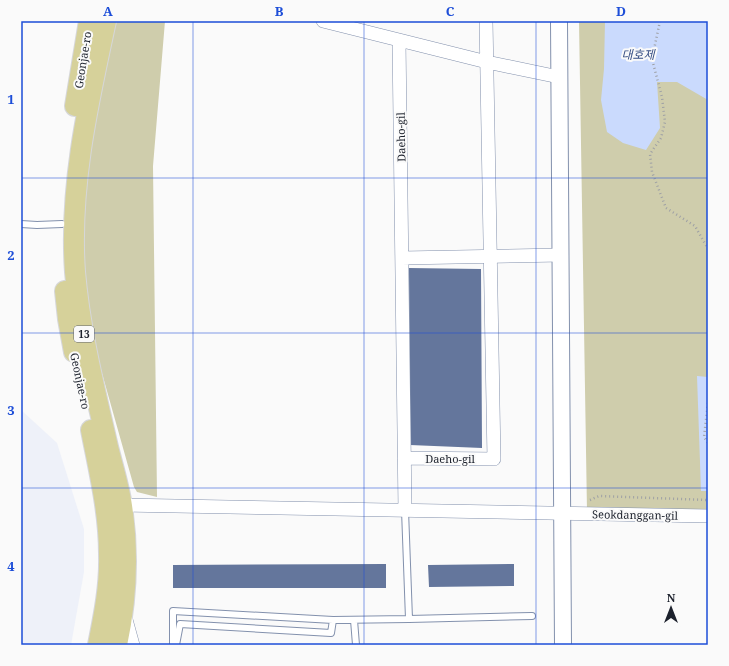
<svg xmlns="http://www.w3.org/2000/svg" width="729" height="666" viewBox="0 0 729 666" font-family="'Noto Serif','Noto Sans KR',serif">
<rect width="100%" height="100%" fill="#fafafa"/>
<path fill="#eef1f9" d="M 21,410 L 57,443 L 84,529 L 84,572 L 71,645 L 21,645 Z"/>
<path fill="#cfcdac" d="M 109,21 L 165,21 L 153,166 L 157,497 L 137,492 L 134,487 L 87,320 L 80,221 Z
M 579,21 L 708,21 L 708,512 L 587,511 Z"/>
<path fill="#cadafd" d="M 605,21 L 708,21 L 708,100 L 677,82 L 657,82 L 660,128 L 646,150 L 623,143 L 607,132 L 601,100 L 604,69 Z
M 697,376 L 708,377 L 708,491 L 701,491 Z"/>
<path fill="#64769c" d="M 409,268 L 481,269 L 482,448 L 410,445 Z
M 386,564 L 386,588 L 173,588 L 173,565 Z
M 514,564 L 514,586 L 429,587 L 428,565 Z"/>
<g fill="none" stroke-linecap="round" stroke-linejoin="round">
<g stroke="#8391ad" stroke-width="8">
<path id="service" d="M 21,224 L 37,225 L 62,224
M 409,619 L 532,616
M 354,620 L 356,645
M 173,645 L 173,611 L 333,620
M 176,645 L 180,624 L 331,633 L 333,620 L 409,619 L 405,510"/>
</g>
<g stroke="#8391ad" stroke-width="14">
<path id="minor" d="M 323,21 L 487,62 L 559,77
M 399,41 L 405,510
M 402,258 L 561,255
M 404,458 L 494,459 L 486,21
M 122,505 L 708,516
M 125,616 L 133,645"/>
</g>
<g stroke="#8391ad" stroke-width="18">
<path id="tertiary" d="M 559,21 L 563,645"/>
</g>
<g stroke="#d6d7d9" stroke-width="22">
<path id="primary" d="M 106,21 C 88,104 69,187 75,272 C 80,331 95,390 108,447 C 113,467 119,486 122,506 C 129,554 127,598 117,645
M 75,106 L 89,21
M 65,291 L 68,319 L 74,352
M 91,430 C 99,471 109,512 109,554 C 110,585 104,615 98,645"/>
</g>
<path stroke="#9ea0a5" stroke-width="2.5" stroke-dasharray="1 3" stroke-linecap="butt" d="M 660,21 L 652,59 L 662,97 L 665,122 L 661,138 L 650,154 L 652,172 L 666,208 L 695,226 L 708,249
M 708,403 L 704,437 L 708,443
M 590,500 L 599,496 L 708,500"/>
<use href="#service" stroke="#fff" stroke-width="6"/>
<use href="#minor" stroke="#fff" stroke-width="13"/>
<use href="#tertiary" stroke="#fff" stroke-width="16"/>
<use href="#primary" stroke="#d6d19a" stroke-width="20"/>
</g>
<path fill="none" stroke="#1d4ed8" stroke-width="1" stroke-opacity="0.55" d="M 193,21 L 193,645M 364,21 L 364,645M 536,21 L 536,645M 21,178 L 708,178M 21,333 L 708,333M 21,488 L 708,488"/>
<g text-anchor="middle" stroke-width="4" stroke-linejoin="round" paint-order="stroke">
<rect fill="#fafafa" stroke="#5f626a" stroke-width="1" x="74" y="326" width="20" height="16" rx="3"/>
<g font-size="10" font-weight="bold" fill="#1c212c">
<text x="84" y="338">13</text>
</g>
<g font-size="11" fill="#1c212c" stroke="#fafafa">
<text transform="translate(83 60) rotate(-81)" y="4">Geonjae-ro</text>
<text transform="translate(401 137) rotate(-91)" y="4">Daeho-gil</text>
<text transform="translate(80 381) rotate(78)" y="4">Geonjae-ro</text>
<text x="450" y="463">Daeho-gil</text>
<text transform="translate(635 515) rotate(1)" y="4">Seokdanggan-gil</text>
</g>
<g font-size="12" font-style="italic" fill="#385085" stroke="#fafafa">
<text x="638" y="59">대호제</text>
</g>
</g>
<rect width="729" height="666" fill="none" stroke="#fafafa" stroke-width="44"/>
<g transform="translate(671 608)" stroke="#fafafa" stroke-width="3" paint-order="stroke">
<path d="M0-3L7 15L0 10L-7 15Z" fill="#1c212c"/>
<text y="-6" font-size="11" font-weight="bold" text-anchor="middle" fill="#1c212c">N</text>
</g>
<rect x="22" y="22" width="685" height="622" fill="none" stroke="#1d4ed8" stroke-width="1.5"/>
<g font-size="13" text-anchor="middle" font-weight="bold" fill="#1d4ed8">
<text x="108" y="16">A</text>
<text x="279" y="16">B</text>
<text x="450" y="16">C</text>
<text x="621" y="16">D</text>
<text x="11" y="104">1</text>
<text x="11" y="260">2</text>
<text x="11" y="415">3</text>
<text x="11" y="571">4</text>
</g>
</svg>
